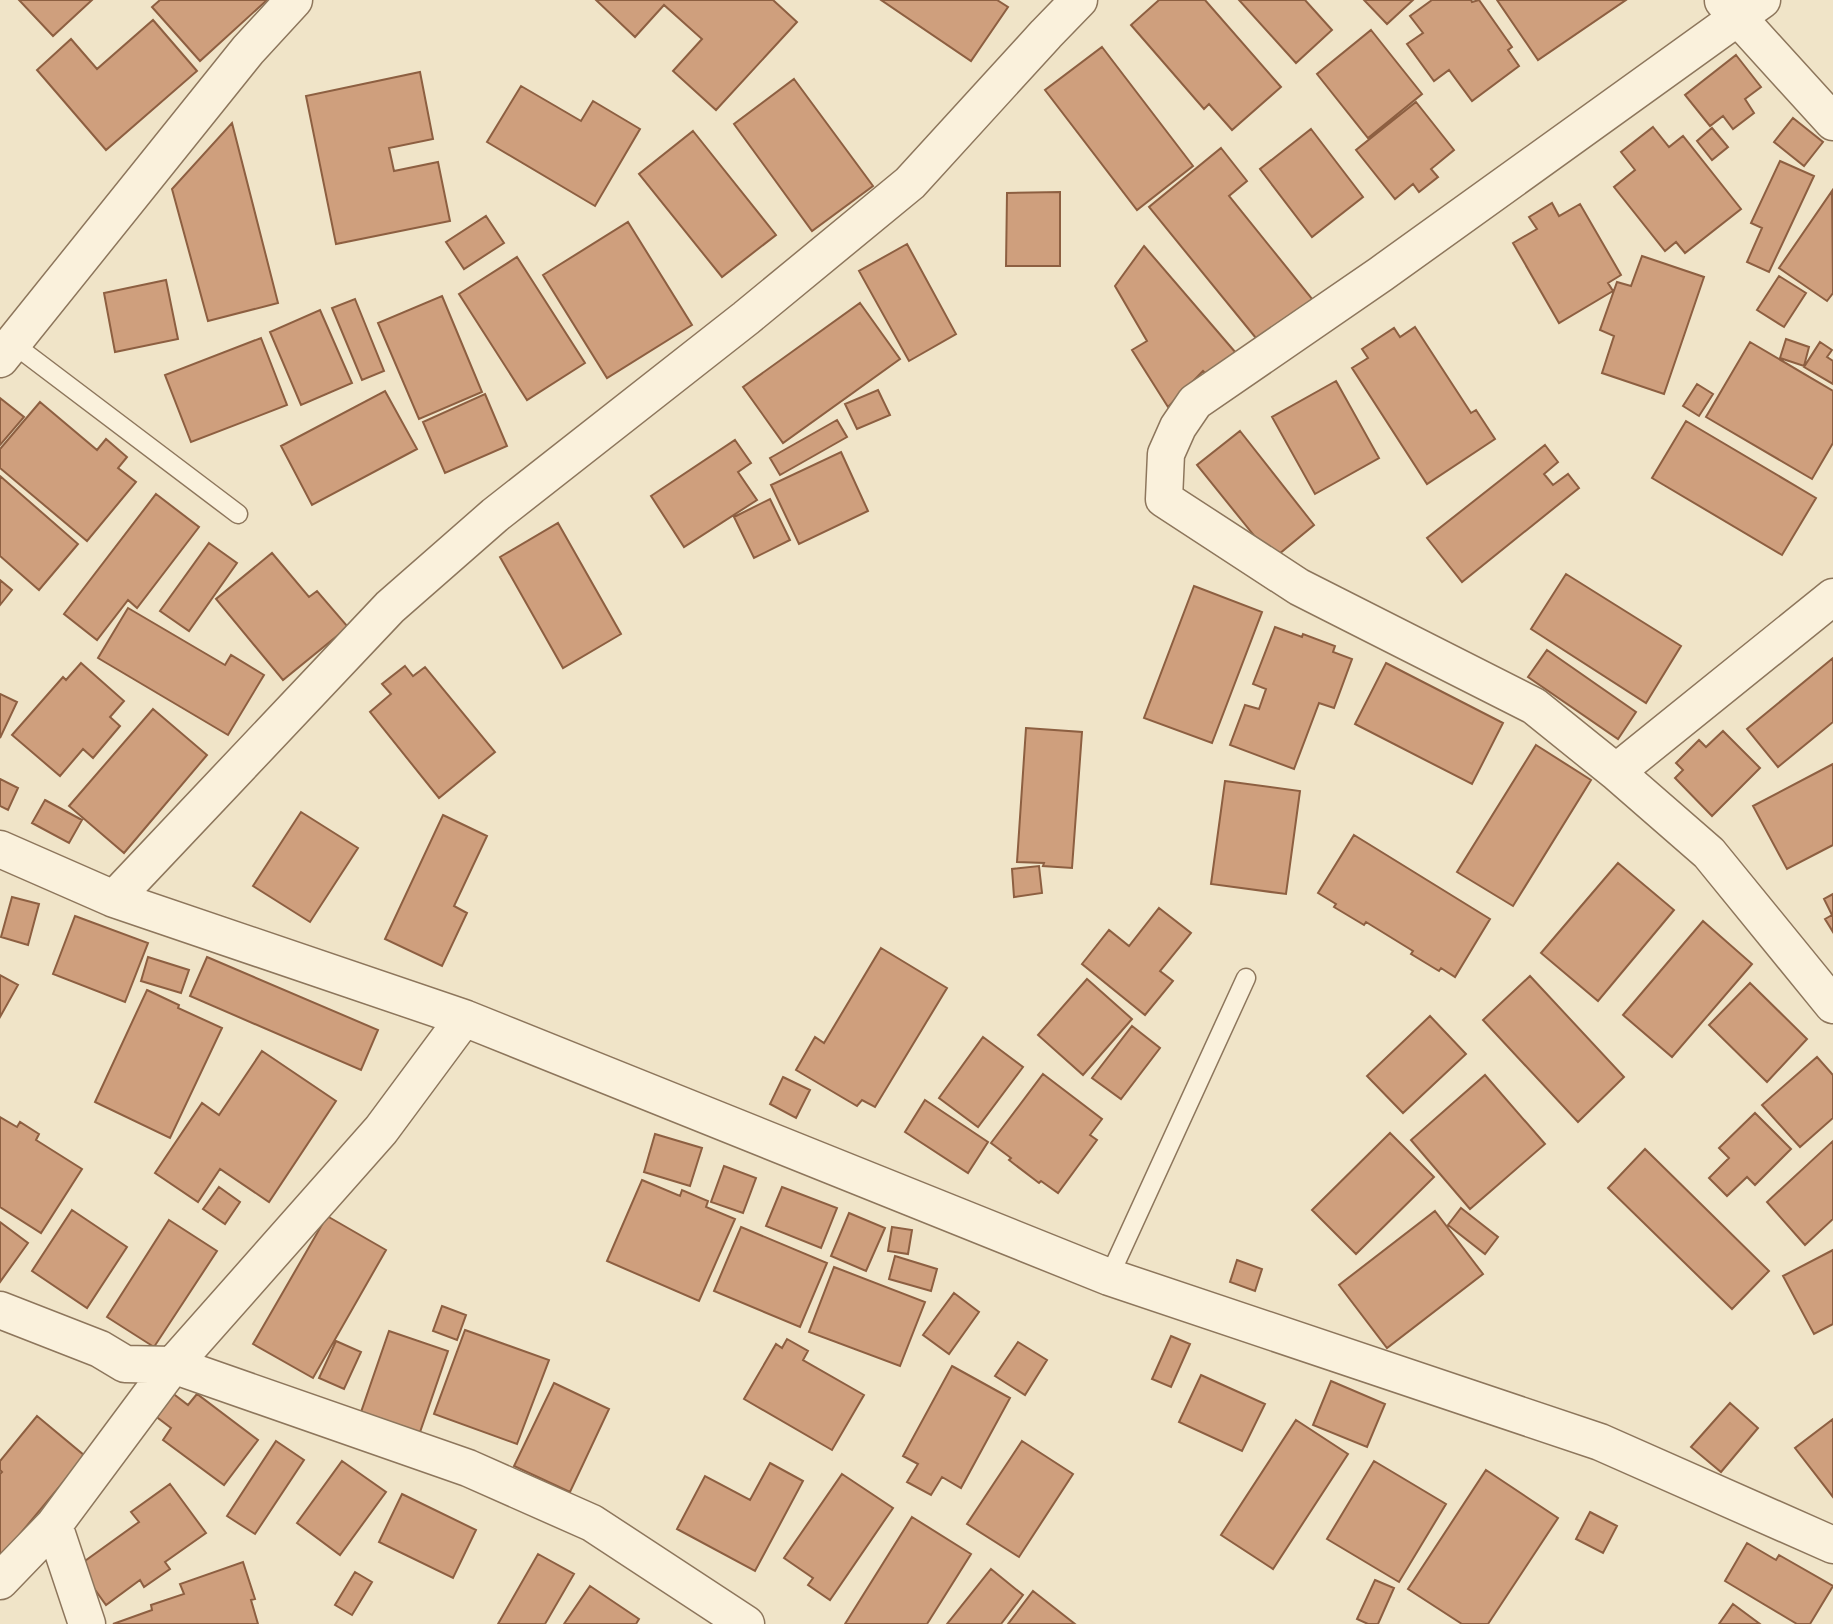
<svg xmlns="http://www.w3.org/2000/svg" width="1833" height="1624" viewBox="0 0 1833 1624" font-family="Georgia,serif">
<rect width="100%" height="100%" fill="#f0e4c8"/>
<path fill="#cf9f7d" stroke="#8d5f41" stroke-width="2" d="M 19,0 L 92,0 L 53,36 Z
M 160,0 L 267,0 L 200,61 L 152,7 Z
M 596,0 L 773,0 L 797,22 L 716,110 L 673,71 L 702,39 L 664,5 L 635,37 Z
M 881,0 L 997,0 L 1008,7 L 971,61 Z
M 1159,0 L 1205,0 L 1281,87 L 1232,130 L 1209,104 L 1204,109 L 1131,25 Z
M 1239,0 L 1305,0 L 1332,30 L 1296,63 Z
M 1364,0 L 1413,0 L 1387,24 Z
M 1432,0 L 1471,0 L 1472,2 L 1479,0 L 1512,47 L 1508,50 L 1519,66 L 1472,101 L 1449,70 L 1434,81 L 1407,44 L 1423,33 L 1410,16 Z
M 1497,0 L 1626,0 L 1538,60 Z
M 153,20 L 197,71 L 106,150 L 37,70 L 71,39 L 97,69 Z
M 1371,30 L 1422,94 L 1368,138 L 1317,74 Z
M 1102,47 L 1193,166 L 1137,210 L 1045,90 Z
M 1736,55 L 1761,87 L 1745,99 L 1754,113 L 1733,129 L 1723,116 L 1710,126 L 1685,95 Z
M 420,72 L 433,139 L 389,148 L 394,171 L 438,162 L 450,221 L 336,244 L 306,96 Z
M 794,79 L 873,186 L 812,231 L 734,124 Z
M 521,86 L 581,121 L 593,101 L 640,129 L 595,206 L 487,142 Z
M 1416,102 L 1454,150 L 1431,169 L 1438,177 L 1419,192 L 1413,184 L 1395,199 L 1356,150 Z
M 1793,118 L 1823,142 L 1804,166 L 1774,142 Z
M 232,123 L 278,303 L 208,321 L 172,189 Z
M 1653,127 L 1669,147 L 1683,136 L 1741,209 L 1685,253 L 1676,242 L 1665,251 L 1614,187 L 1635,170 L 1621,152 Z
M 1712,128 L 1728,147 L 1712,160 L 1697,141 Z
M 1311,129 L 1363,197 L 1312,237 L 1260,169 Z
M 693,131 L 776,235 L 722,277 L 639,174 Z
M 1221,148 L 1247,181 L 1229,196 L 1313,300 L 1260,343 L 1149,207 Z
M 1780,161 L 1814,176 L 1769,272 L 1747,262 L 1762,228 L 1751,223 Z
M 1832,191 L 1833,293 L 1827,301 L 1779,268 Z
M 1060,192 L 1060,266 L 1006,266 L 1007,193 Z
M 1552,203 L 1559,216 L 1580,204 L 1621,275 L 1608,283 L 1613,291 L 1559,323 L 1513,243 L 1537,229 L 1529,217 Z
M 486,216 L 504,243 L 464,269 L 446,242 Z
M 628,222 L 692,325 L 607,378 L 543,275 Z
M 907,244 L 956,334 L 909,361 L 859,271 Z
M 1144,246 L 1236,353 L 1210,378 L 1203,371 L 1168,407 L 1132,350 L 1147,341 L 1115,286 Z
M 1642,256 L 1704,277 L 1664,394 L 1602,373 L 1614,336 L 1600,330 L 1617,282 L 1631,286 Z
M 517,257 L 585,363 L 527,400 L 459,294 Z
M 1779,276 L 1806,293 L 1784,327 L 1757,310 Z
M 166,280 L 178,339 L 115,352 L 104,293 Z
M 442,296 L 482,392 L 419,419 L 378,323 Z
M 355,299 L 384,371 L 362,380 L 332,308 Z
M 860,303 L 900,359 L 783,443 L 743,387 Z
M 320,310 L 352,383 L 301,405 L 270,332 Z
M 1415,327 L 1471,413 L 1476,410 L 1495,439 L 1427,484 L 1352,368 L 1368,358 L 1362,349 L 1394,328 L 1400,337 Z
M 261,338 L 287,405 L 191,442 L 165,375 Z
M 1786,339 L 1809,347 L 1804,366 L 1780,358 Z
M 1750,342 L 1833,391 L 1833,443 L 1812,479 L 1706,417 Z
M 1820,342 L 1832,350 L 1827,357 L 1833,361 L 1833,384 L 1804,367 Z
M 1336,381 L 1379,458 L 1315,494 L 1272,417 Z
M 1697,384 L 1713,394 L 1699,416 L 1683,406 Z
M 878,390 L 890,415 L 857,429 L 845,404 Z
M 385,391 L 417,449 L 312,505 L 281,446 Z
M 485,394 L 507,446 L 445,473 L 423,422 Z
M 0,398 L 24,417 L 0,445 Z
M 40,402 L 97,450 L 106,439 L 127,457 L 118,468 L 136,482 L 87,541 L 0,468 L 0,449 Z
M 837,420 L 847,437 L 780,475 L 770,458 Z
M 1686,421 L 1816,498 L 1782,555 L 1652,478 Z
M 1240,431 L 1314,525 L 1273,559 L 1197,465 Z
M 735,440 L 751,463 L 738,472 L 757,500 L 684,547 L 651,496 Z
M 1545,445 L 1558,462 L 1544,474 L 1553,485 L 1568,474 L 1579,488 L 1462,582 L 1427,538 Z
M 841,452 L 868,511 L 799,544 L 771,485 Z
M 0,476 L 78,544 L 39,590 L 0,556 Z
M 156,494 L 199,527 L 137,608 L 128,600 L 97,640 L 64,614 Z
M 770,499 L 790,540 L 754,558 L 734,517 Z
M 558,523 L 621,634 L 563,668 L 500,557 Z
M 209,543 L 237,563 L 189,631 L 160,611 Z
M 272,553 L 309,597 L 317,591 L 348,627 L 283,680 L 216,599 Z
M 1566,574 L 1681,646 L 1646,703 L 1531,629 Z
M 0,580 L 12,590 L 0,605 Z
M 1194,586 L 1262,612 L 1212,743 L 1144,718 Z
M 128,608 L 225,665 L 231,655 L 264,675 L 228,735 L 98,658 Z
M 1275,627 L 1302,637 L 1303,634 L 1335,646 L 1333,652 L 1352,659 L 1334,708 L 1319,703 L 1294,769 L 1230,745 L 1245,705 L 1259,709 L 1266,689 L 1253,684 Z
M 1547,650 L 1636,712 L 1618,739 L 1528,677 Z
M 1833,658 L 1833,722 L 1778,767 L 1747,729 Z
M 81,663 L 124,701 L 110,717 L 120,726 L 93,758 L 83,749 L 60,776 L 12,735 L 63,677 L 66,680 Z
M 1386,663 L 1503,723 L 1472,784 L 1355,724 Z
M 405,666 L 413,676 L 425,667 L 495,752 L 439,798 L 370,712 L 391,694 L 382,684 Z
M 0,694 L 17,702 L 0,738 Z
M 153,709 L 207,755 L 124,853 L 69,806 Z
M 1026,728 L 1082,732 L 1072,868 L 1043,866 L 1044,863 L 1017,862 Z
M 1723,731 L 1760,768 L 1712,816 L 1675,778 L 1683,770 L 1676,763 L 1699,740 L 1706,747 Z
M 1536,745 L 1591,780 L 1513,906 L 1457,872 Z
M 1833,764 L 1833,845 L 1787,869 L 1753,806 Z
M 0,779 L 18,788 L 8,810 L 0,806 Z
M 1225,781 L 1300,791 L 1286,894 L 1211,884 Z
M 45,800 L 82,820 L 69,843 L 32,823 Z
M 301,812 L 358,848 L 310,922 L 253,886 Z
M 443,815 L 487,836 L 454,906 L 467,913 L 442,966 L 385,939 Z
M 1354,835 L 1490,919 L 1455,977 L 1441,968 L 1439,971 L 1411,954 L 1413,951 L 1366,922 L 1364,925 L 1334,907 L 1336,904 L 1318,893 Z
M 1618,863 L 1674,910 L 1598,1001 L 1541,953 Z
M 1039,866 L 1042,893 L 1014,897 L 1012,869 Z
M 1833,894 L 1833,932 L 1825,919 L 1832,915 L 1824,899 Z
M 12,897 L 39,904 L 28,945 L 1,937 Z
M 1159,908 L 1191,933 L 1160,971 L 1173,981 L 1145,1015 L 1082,964 L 1109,930 L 1129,946 Z
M 75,916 L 148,943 L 125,1002 L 53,974 Z
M 1703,921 L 1752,964 L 1672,1057 L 1623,1015 Z
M 881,948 L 947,988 L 875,1107 L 862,1100 L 857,1106 L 796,1070 L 815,1037 L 824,1043 Z
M 148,957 L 189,970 L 181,993 L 141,981 Z
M 207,957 L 378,1030 L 361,1070 L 190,996 Z
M 0,975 L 18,985 L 0,1017 Z
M 1530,976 L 1624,1077 L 1578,1122 L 1483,1020 Z
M 1087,979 L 1132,1019 L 1083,1075 L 1038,1035 Z
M 1750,983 L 1807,1039 L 1767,1082 L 1709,1025 Z
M 147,990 L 179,1005 L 178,1008 L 222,1028 L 170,1138 L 95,1102 Z
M 1430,1016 L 1466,1054 L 1403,1113 L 1367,1076 Z
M 1132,1026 L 1160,1048 L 1121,1099 L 1092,1078 Z
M 983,1037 L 1023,1067 L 978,1127 L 939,1098 Z
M 262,1051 L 336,1101 L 269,1202 L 220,1169 L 198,1202 L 155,1173 L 202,1103 L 219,1115 Z
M 1817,1057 L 1833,1075 L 1833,1118 L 1800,1147 L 1762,1105 Z
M 1043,1074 L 1102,1119 L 1090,1135 L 1097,1140 L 1058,1193 L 1041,1181 L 1039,1183 L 1009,1160 L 1011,1158 L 991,1143 Z
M 1485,1075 L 1545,1144 L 1470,1209 L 1411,1140 Z
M 783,1077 L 810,1090 L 796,1118 L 770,1104 Z
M 925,1100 L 988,1142 L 968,1173 L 905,1132 Z
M 1755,1113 L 1791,1149 L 1755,1185 L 1747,1177 L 1727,1196 L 1709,1178 L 1729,1158 L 1719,1148 Z
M 0,1117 L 17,1127 L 20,1122 L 39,1134 L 36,1140 L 82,1169 L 41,1233 L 0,1207 Z
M 1390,1133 L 1434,1177 L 1356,1254 L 1312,1210 Z
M 655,1134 L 702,1148 L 690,1186 L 644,1172 Z
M 1833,1141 L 1833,1219 L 1805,1245 L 1767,1202 Z
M 1645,1149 L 1769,1271 L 1732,1309 L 1608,1188 Z
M 724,1166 L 756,1178 L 743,1213 L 711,1202 Z
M 642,1180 L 680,1196 L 682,1190 L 708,1201 L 706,1207 L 735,1219 L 699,1301 L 607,1261 Z
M 219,1187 L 240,1202 L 225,1224 L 203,1209 Z
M 782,1187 L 837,1208 L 821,1248 L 766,1226 Z
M 1461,1208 L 1498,1237 L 1485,1254 L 1448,1225 Z
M 72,1210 L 127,1247 L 87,1308 L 32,1271 Z
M 1435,1211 L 1483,1274 L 1387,1348 L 1339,1285 Z
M 849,1213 L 885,1228 L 866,1271 L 831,1256 Z
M 327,1216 L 386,1250 L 313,1378 L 253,1344 Z
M 169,1220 L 217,1251 L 154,1347 L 107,1317 Z
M 0,1222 L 28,1243 L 0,1282 Z
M 741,1227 L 827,1263 L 800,1327 L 714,1291 Z
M 892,1227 L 912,1230 L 908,1254 L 888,1251 Z
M 1833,1250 L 1833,1324 L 1814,1334 L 1783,1276 Z
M 895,1256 L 937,1269 L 931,1291 L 889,1279 Z
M 1237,1260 L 1262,1269 L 1255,1291 L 1230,1282 Z
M 834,1267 L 925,1302 L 900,1366 L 809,1332 Z
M 954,1293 L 979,1312 L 949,1354 L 923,1335 Z
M 442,1306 L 466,1315 L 457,1340 L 433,1331 Z
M 465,1330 L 549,1360 L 517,1444 L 434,1414 Z
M 389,1331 L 448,1351 L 419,1435 L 360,1415 Z
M 1171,1336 L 1190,1344 L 1171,1387 L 1152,1379 Z
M 787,1339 L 808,1351 L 803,1360 L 864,1395 L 832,1450 L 744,1399 L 776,1344 L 782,1348 Z
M 336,1341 L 361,1352 L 344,1389 L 319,1378 Z
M 1018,1342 L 1047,1360 L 1025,1395 L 995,1376 Z
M 952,1366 L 1010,1398 L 961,1488 L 942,1477 L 931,1495 L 907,1482 L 918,1464 L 903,1456 Z
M 1201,1375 L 1265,1404 L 1242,1451 L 1179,1422 Z
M 1331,1381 L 1385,1404 L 1367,1447 L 1313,1425 Z
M 554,1383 L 609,1409 L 570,1492 L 514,1466 Z
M 171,1392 L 188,1405 L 197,1394 L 258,1440 L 224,1485 L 163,1440 L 171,1428 L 154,1415 Z
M 1730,1403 L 1758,1428 L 1721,1472 L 1691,1447 Z
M 37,1416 L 85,1456 L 0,1558 L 0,1474 L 2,1472 L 0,1470 L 0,1461 Z
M 1833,1419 L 1833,1497 L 1795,1448 Z
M 1296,1420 L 1348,1454 L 1273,1569 L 1221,1535 Z
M 276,1441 L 304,1460 L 255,1534 L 227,1516 Z
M 1022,1441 L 1073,1474 L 1019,1557 L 967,1524 Z
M 342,1461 L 386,1492 L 340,1555 L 297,1523 Z
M 1374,1461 L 1446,1504 L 1399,1582 L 1327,1539 Z
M 770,1463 L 803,1481 L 755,1571 L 677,1529 L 705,1476 L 750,1500 Z
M 1486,1470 L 1558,1518 L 1488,1624 L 1462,1624 L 1408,1589 Z
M 842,1474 L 893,1508 L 830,1600 L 808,1585 L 813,1578 L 784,1558 Z
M 170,1484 L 206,1533 L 165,1562 L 170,1569 L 144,1587 L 140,1580 L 106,1605 L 78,1566 L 139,1522 L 131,1512 Z
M 402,1494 L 476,1530 L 453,1578 L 379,1542 Z
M 1590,1512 L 1617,1526 L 1603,1553 L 1576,1539 Z
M 912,1517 L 971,1554 L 927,1624 L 845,1624 Z
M 1747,1543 L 1776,1560 L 1779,1555 L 1833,1586 L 1810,1624 L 1797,1624 L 1725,1581 Z
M 538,1554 L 574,1574 L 545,1624 L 498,1624 Z
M 243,1562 L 255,1599 L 251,1600 L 258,1624 L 113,1624 L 152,1610 L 151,1605 L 184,1594 L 180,1584 Z
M 991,1569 L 1023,1595 L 1001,1624 L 947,1624 Z
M 355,1572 L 372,1582 L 352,1615 L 335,1605 Z
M 1375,1580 L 1394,1588 L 1378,1624 L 1368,1624 L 1357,1619 Z
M 590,1586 L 639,1619 L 636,1624 L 564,1624 Z
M 1033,1591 L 1075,1624 L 1008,1624 Z
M 1733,1604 L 1760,1624 L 1719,1624 Z"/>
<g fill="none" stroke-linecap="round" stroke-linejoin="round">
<g stroke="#8d765c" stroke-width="21">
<path id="service" d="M 12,343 L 238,514
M 1109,1277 L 1246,978"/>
</g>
<g stroke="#8d765c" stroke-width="39">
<path id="minor" d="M 1762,0 L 1381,274 L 1195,402 L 1178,427 L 1166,454 L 1164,499 L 1299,587 L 1534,706 L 1616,772 L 1709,853 L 1833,1005
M 1723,1 L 1833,122
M 0,359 L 248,50 L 294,0
M 1616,772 L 1833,597
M 0,849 L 114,899 L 464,1018 L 1109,1277 L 1600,1442 L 1833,1545
M 114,899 L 390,607 L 495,515 L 746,318 L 910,183 L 1046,34 L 1079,0
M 0,1310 L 100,1349 L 125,1364 L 173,1365 L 468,1468 L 592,1523 L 746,1624
M 54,1525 L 87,1624
M 0,1581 L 54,1525 L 173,1365 L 381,1130 L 464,1018"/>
</g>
<use href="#service" stroke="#faf1dc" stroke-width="18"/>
<use href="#minor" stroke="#faf1dc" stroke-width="36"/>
</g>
</svg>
